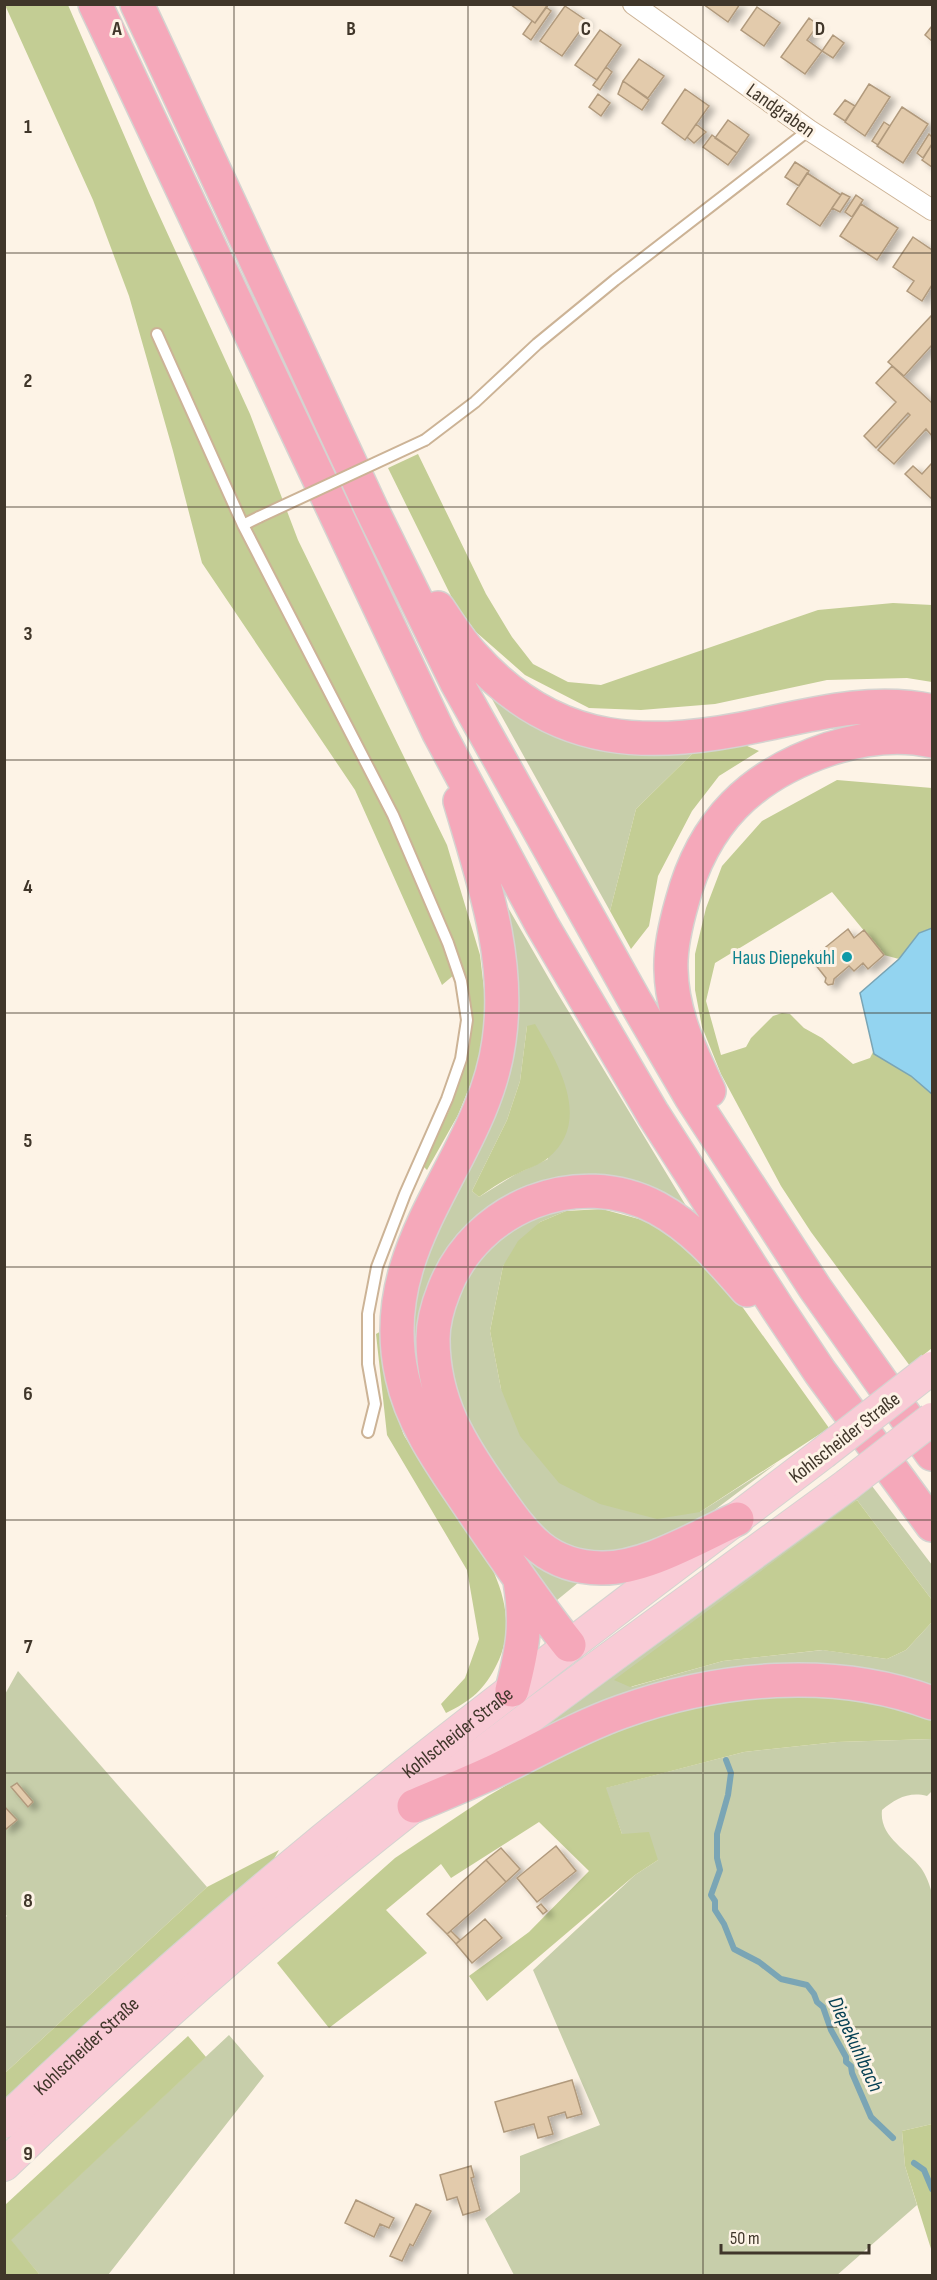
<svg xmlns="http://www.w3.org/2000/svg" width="937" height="2280" viewBox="0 0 937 2280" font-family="'Sofia Sans Condensed',sans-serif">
<defs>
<filter id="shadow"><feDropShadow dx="6" dy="4" stdDeviation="3" flood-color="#0004"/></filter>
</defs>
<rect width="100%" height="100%" fill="#fdf3e6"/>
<path fill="#c7ceaa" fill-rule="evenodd" d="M 500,698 L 694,752 L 636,809 L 610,911 L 492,699 Z
M 499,892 L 555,989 L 691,1214 L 618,1184 L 459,1244 L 429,1395 L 584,1578 L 551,1605 L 434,1434 L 410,1361 L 416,1275 L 487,1117 ZM 527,1026 L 548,1159 L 516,1174 L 479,1197 L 472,1191 L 507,1120 L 520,1081 Z
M 542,1211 L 566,1211 L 540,1222 L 503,1266 L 490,1331 L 501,1389 L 700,1512 L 777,1463 L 692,1527 L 620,1553 L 569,1552 L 517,1507 L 450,1390 L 445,1344 L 452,1302 L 474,1260 L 506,1229 Z
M 872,1486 L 932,1565 L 932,1600 L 857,1500 L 631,1687 L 723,1661 L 823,1650 L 887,1659 L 906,1650 L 932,1622 L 932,1689 L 518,1741 Z
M 18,1671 L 207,1887 L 5,2073 L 4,1918 L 7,1916 L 4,1913 L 4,1696 Z
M 932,1739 L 932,1791 L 927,1796 C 909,1791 895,1799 882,1810 C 879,1837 907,1849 921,1868 C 926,1875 930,1885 932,1894 L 932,2124 L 902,2131 L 905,2166 L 917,2205 L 836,2276 L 514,2275 L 485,2219 L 520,2192 L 520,2156 L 600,2125 L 533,1970 L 635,1875 L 658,1860 L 622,1834 L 605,1788 L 744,1752 L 837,1742 Z
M 229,2035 L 264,2076 L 108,2275 L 40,2275 L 10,2240 Z"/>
<path fill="#c3cd94" d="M 5,5 L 68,5 L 149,193 L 250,414 L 298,540 L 447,845 L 480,955 L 487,1015 L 478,1066 L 458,1115 L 427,1170 L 423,1166 L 449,1111 L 463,1067 L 461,969 L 442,985 L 355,790 L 202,563 L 173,451 L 129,296 L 93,200 Z
M 418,454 L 486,594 L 512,637 L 533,664 L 568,682 L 601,685 L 818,610 L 893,603 L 932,605 L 932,682 L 907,678 L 827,680 L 715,704 L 641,710 L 589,708 L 525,675 L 476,632 L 454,602 L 388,468 Z
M 740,743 L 759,751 L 719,776 L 692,811 L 658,876 L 649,926 L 631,949 L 610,911 L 636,809 L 694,752 Z
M 837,780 L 932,788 L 932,928 L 919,933 L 899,959 L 884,955 L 832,892 L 715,963 L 706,1001 L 721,1055 L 746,1047 L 751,1038 L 773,1016 L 782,1013 L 790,1014 L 804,1028 L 822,1038 L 853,1064 L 870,1058 L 874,1050 L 875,1054 L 911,1076 L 932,1094 L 932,1348 L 910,1366 L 811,1232 L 781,1186 L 721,1074 L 702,1027 L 695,990 L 695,954 L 706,908 L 722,866 L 762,821 Z
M 535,1024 C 558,1063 593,1121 548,1158 C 540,1165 528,1168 519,1173 C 505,1179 492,1188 479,1197 L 472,1191 L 507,1120 L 520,1081 L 527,1026 Z
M 602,1209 L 646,1221 L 679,1242 L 736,1298 L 829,1428 L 700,1512 L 657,1519 L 600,1504 L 559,1483 L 520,1436 L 501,1389 L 490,1331 L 503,1266 L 518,1241 L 540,1222 L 566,1211 Z
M 383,1330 C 388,1355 393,1381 398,1406 C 400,1416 400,1429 405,1437 C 441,1499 536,1585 497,1664 C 485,1689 471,1701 446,1713 L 441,1704 L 465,1678 L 479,1639 L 467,1570 L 387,1435 L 376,1334 Z
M 857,1500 L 932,1600 L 932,1622 L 906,1650 L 887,1659 L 822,1650 L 723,1661 L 630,1687 L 614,1680 Z
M 778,1690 L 870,1699 L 932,1717 L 932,1739 L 837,1742 L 744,1752 L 606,1788 L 622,1834 L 649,1832 L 658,1860 L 635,1875 L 487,2001 L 469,1976 L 529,1932 L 589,1871 L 539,1822 L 451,1878 L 441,1864 L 386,1910 L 427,1953 L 329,2028 L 277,1963 L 395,1858 L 488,1796 L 581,1742 L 706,1701 Z
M 279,1850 L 270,1866 L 5,2102 L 5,2073 L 207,1887 Z
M 188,2036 L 206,2057 L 11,2240 L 40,2275 L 5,2275 L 5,2205 Z
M 932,2124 L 932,2252 L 905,2166 L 902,2131 Z"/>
<path fill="#93d4f0" stroke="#7aa5b5" stroke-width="1.5" d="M 932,928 L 932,1094 L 911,1076 L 874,1054 L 860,993 L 899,959 L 919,933 Z"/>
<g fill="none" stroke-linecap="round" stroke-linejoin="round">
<path stroke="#7aa5b5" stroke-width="6" d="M 726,1760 L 731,1773 L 728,1795 L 717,1834 L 717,1858 L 720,1870 L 711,1895 L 715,1901 L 715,1910 L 724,1924 L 734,1949 L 759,1962 L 781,1979 L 807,1985 L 814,1994 L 817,2002 L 823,2007 L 831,2030 L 846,2057 L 846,2062 L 851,2066 L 852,2073 L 871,2117 L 893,2138
M 914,2163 L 924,2170 L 932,2189"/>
</g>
<path fill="#e3cbac" stroke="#b19a7d" stroke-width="1.5" filter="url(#shadow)" d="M 510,4 L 549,4 L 535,23 Z
M 703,4 L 740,4 L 728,22 Z
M 565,6 L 587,21 L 562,56 L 540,41 Z
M 546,7 L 551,11 L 531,40 L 523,34 L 532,21 L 535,23 Z
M 757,7 L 780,23 L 764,46 L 741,30 Z
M 809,18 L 818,25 L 807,40 L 822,51 L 805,74 L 781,57 Z
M 932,26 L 932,41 L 925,35 Z
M 600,30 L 621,45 L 597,80 L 575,65 Z
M 833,35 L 844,43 L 833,58 L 822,51 Z
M 639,59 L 664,76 L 648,98 L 623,81 Z
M 606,67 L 612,72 L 600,90 L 593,85 Z
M 623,81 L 649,100 L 642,110 L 618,94 Z
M 869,84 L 890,97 L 865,136 L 845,122 Z
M 685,89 L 709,106 L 685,140 L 662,123 Z
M 598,94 L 610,103 L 601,116 L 589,107 Z
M 845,100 L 855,106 L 845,121 L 834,114 Z
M 902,107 L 928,124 L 903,163 L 877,146 Z
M 728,120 L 749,135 L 737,153 L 715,138 Z
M 884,122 L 890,126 L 878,145 L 872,141 Z
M 696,124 L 706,132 L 694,143 L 687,137 Z
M 929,134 L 932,137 L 932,144 L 923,158 L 917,153 Z
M 712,135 L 737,153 L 728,165 L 703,147 Z
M 932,144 L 932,167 L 922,160 Z
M 795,162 L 809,171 L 799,186 L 785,177 Z
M 807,173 L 841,195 L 820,226 L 787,204 Z
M 842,193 L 850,197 L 840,212 L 832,208 Z
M 856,195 L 863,200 L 852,217 L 845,212 Z
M 861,204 L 898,228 L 877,260 L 840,236 Z
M 913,237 L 932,250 L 932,285 L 922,301 L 907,291 L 914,281 L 893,267 Z
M 932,315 L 932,345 L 904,376 L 888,362 Z
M 892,366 L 932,403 L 932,436 L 926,429 L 894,464 L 878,450 L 910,415 L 908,413 L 876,448 L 864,436 L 896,402 L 876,383 Z
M 932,463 L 932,499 L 905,474 L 913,466 L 922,474 Z
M 848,929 L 854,938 L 864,930 L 884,955 L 868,969 L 863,963 L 854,971 L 849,966 L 834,979 L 833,984 L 828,985 L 825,982 L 826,978 L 811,959 Z
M 17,1783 L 33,1802 L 28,1807 L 11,1787 Z
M 4,1806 L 17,1820 L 6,1829 L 4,1828 Z
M 556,1846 L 576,1871 L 537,1902 L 517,1878 Z
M 501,1848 L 520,1869 L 506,1882 L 486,1860 Z
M 486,1860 L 506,1882 L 447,1934 L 427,1914 Z
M 541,1904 L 547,1911 L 543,1914 L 537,1907 Z
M 485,1919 L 502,1938 L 472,1963 L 456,1944 Z
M 451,1931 L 460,1940 L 456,1944 L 447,1934 Z
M 572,2080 L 582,2114 L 567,2118 L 565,2112 L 548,2117 L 553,2134 L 538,2138 L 534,2124 L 504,2132 L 495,2102 Z
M 471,2166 L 474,2177 L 471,2178 L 480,2210 L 463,2215 L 457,2197 L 447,2200 L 440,2175 Z
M 356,2200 L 394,2218 L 389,2228 L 380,2224 L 374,2237 L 345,2223 Z
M 416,2204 L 431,2211 L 413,2246 L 410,2244 L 402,2261 L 390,2256 Z"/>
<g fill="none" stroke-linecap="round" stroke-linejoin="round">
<g stroke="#ccb396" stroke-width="14">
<path id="service" d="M 157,334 L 243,525 L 259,517
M 425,440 L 475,402 L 537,344 L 615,280 L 809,130
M 243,525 L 393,815 L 448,943 L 461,981 L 467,1020 L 461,1059 L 447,1099 L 405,1194 L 377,1267 L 368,1314 L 368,1364 L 375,1404 L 368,1432"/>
</g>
<g stroke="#ccb396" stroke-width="22">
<path id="minor" d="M 633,4 L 809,130 L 932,210"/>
</g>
<g stroke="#d5d3d0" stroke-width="34">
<g id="primary">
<path id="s1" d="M 4,2122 C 129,2003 258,1890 393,1783 C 534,1670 679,1563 823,1453"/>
<path d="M 4,2165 C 109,2064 217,1967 329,1874 C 495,1737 673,1613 847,1485"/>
</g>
</g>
<g stroke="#d5d3d0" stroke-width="36">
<path id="motorway" d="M 95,4 L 439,733 L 542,925 L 653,1114 L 778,1309 L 820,1372 L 932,1525
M 137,4 L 372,510 L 457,683 L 635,1001 L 691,1097 L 815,1288 L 932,1454
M 438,608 C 449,624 460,642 473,656 C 557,750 651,749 766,724 C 821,712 876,699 932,711
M 460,801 C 483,879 511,958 499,1041 C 483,1161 372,1242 402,1376 C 413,1428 446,1470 475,1514 C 505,1558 536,1603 569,1645
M 709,1091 C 691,1053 672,1014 671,970 C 670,948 676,923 682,902 C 703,822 751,775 829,749 C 863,738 897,733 932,741
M 737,1519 C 697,1537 645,1569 601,1568 C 546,1567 525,1536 496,1495 C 461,1446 433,1402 433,1339 C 433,1322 438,1305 444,1290 C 476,1206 578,1166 657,1208 C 694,1228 720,1259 747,1290
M 512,1690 C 523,1647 527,1626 520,1581
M 414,1806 C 440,1795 467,1784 493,1772 C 535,1752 576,1728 621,1712 C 718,1677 834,1666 932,1703"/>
</g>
<use href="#service" stroke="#fff" stroke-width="10"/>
<use href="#minor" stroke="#fff" stroke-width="20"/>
<use href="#primary" stroke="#f9cbd6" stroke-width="32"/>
<use href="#motorway" stroke="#f5a8ba" stroke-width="33"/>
<g stroke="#ccb396" stroke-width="14" stroke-linecap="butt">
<path id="service-bridge" d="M 259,517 L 425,440"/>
</g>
<g stroke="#d5d3d0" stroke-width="34" stroke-linecap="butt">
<path id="primary-bridge" d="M 823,1453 L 932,1368
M 847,1485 L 932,1419"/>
</g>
<use href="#service-bridge" stroke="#fff" stroke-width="10"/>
<use href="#primary-bridge" stroke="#f9cbd6" stroke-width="32"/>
</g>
<path fill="none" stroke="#40362a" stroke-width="1.5" stroke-opacity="0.55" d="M 234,4 L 234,2276M 468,4 L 468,2276M 703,4 L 703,2276M 4,253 L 932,253M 4,507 L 932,507M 4,760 L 932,760M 4,1013 L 932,1013M 4,1267 L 932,1267M 4,1520 L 932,1520M 4,1773 L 932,1773M 4,2027 L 932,2027"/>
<circle fill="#0f9aa8" stroke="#fdf3e6" stroke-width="2" cx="847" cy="957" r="6"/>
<g text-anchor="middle" stroke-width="6" stroke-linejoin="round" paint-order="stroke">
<g font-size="20" fill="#40362a" stroke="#fdf3e6">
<text transform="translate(781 110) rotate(35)" y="7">Landgraben</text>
<text transform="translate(844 1437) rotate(-38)" y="7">Kohlscheider Straße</text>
<text dy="7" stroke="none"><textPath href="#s1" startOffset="598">Kohlscheider Straße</textPath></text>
<text dy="7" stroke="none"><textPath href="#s1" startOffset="112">Kohlscheider Straße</textPath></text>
</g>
<g font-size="20" fill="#0d838f" stroke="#fdf3e6" text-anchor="end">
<text x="835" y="964">Haus Diepekuhl</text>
</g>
<g font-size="21" font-style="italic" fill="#074154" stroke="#fdf3e6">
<text transform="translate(856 2044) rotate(65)" y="7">Diepekuhlbach</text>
</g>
</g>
<g font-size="20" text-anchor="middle" font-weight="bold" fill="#40362a" stroke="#fdf3e6" stroke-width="6" stroke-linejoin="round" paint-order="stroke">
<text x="117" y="35">A</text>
<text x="351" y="35">B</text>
<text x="586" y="35">C</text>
<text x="820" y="35">D</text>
<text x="28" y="133">1</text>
<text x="28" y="387">2</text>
<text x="28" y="640">3</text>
<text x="28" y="893">4</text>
<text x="28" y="1147">5</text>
<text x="28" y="1400">6</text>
<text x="28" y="1653">7</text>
<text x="28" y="1907">8</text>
<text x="28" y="2160">9</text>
</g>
<rect width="937" height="2280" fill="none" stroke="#40362a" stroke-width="12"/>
<path d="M721 2244v9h148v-9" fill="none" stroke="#40362a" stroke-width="3"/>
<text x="730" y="2244" font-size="18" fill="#40362a" stroke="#fdf3e6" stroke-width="4.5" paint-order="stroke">50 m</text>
</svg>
